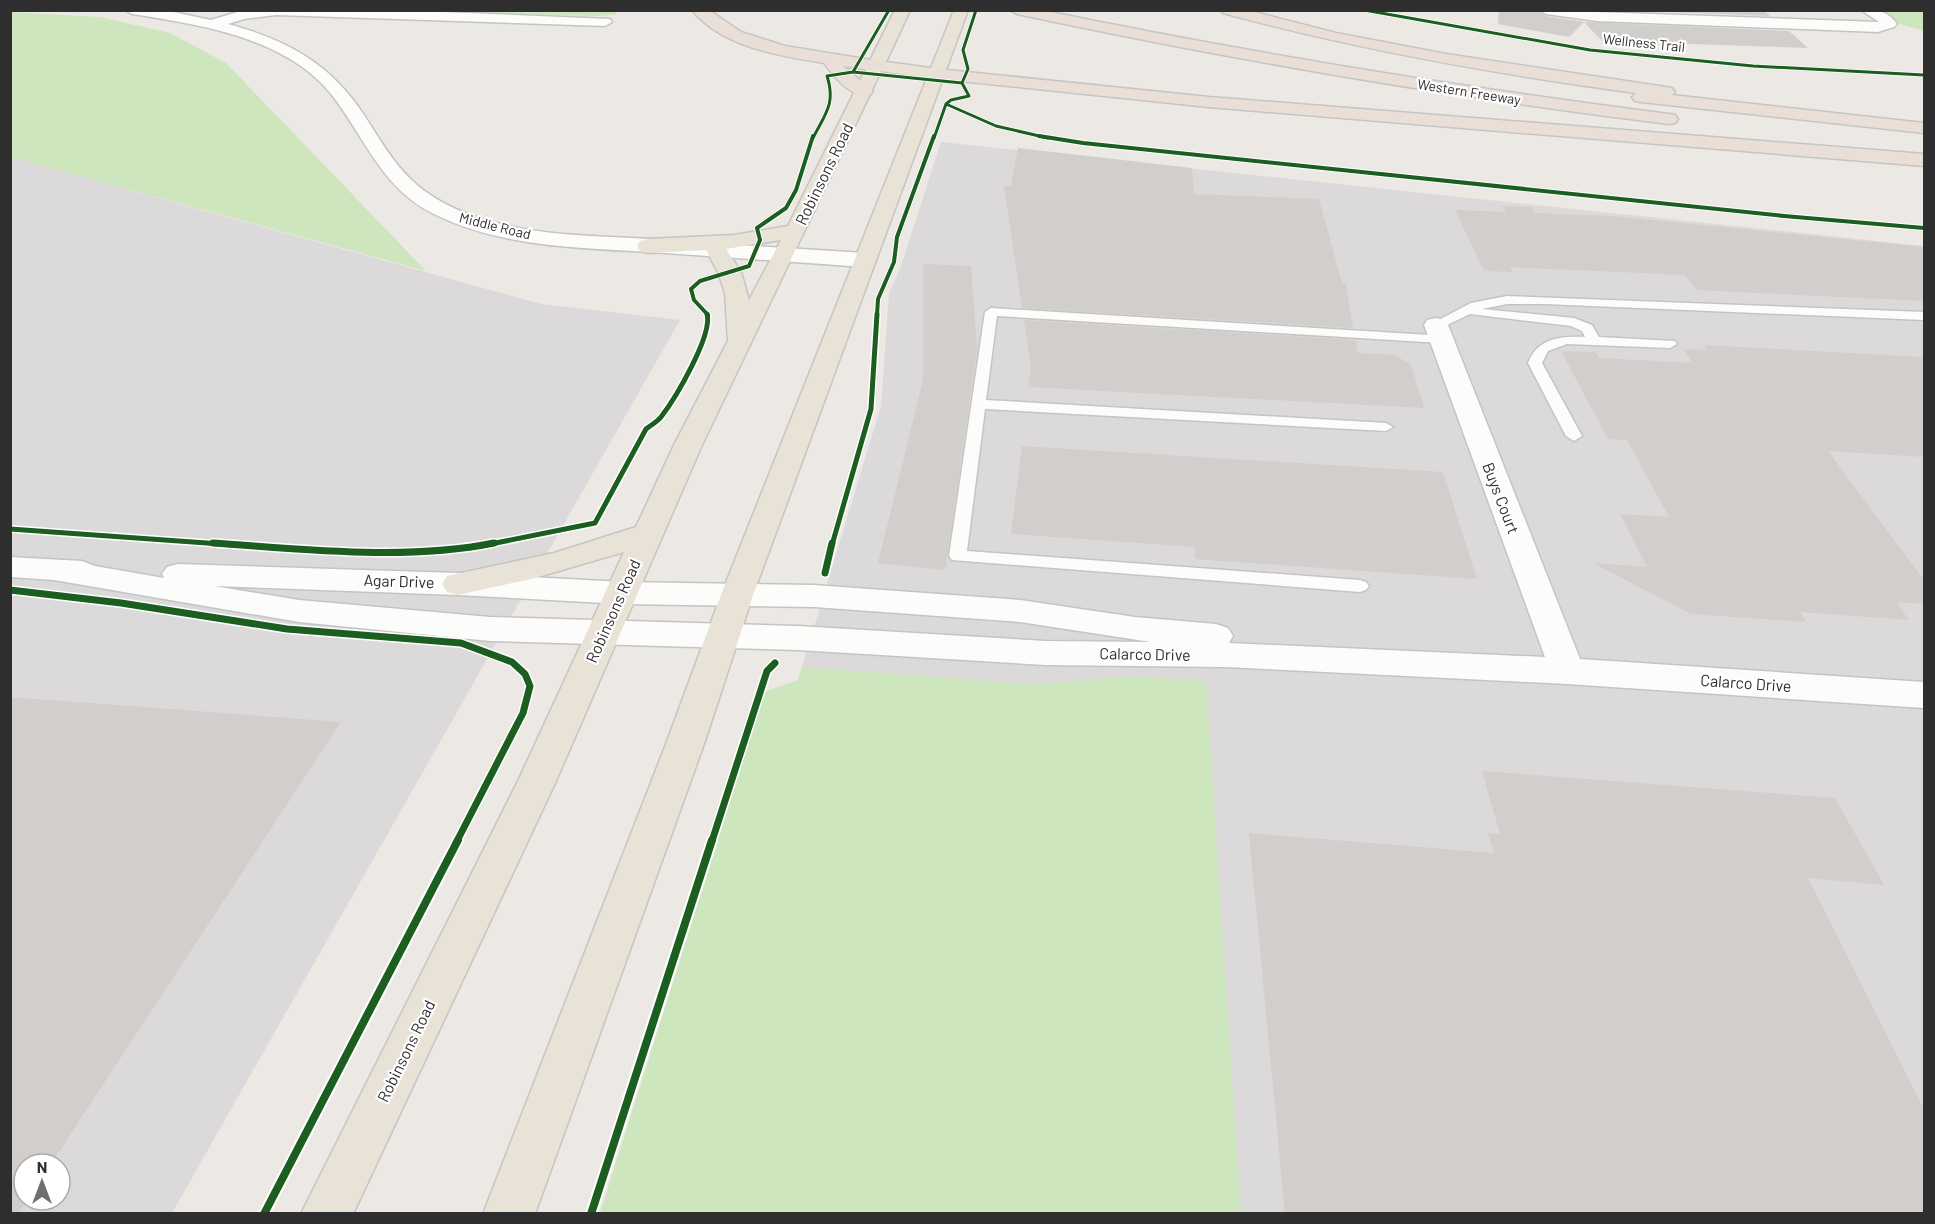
<svg xmlns="http://www.w3.org/2000/svg" width="1935" height="1224" viewBox="0 0 1935 1224" font-family="Barlow,sans-serif">
<rect width="100%" height="100%" fill="#ece8e4"/>
<path fill="#dcd9db" fill-rule="evenodd" d="M 941,142 L 1924,246 L 1924,1213 L 600,1214 L 765,692 L 798,680 L 881,406 L 889,294 L 901,266 Z
M 11,157 L 541,304 L 680,320 L 172,1213 L 11,1214 ZM 24,1164 L 60,1164 L 60,1200 L 24,1200 Z"/>
<path fill="#cee6be" d="M 613,10 L 618,14 L 599,16 L 400,11 Z
M 1875,11 L 1924,11 L 1924,31 L 1896,23 Z
M 10,12 L 100,17 L 170,33 L 226,63 L 426,271 L 11,157 Z
M 802,667 L 1033,684 L 1132,676 L 1206,681 L 1241,1213 L 600,1213 L 765,692 L 798,680 Z"/>
<g fill="none" stroke-linecap="round" stroke-linejoin="round">
<path fill="#99d6ec" fill-rule="evenodd" d="M 1924,10 L 1924,12 L 1922,11 L 1922,10 Z"/>
</g>
<path fill="#d1cecb" d="M 1499,10 L 1537,10 L 1546,16 L 1584,22 L 1569,37 L 1498,24 Z
M 1617,10 L 1763,10 L 1770,16 Z
M 1584,22 L 1789,31 L 1808,48 L 1602,41 Z
M 1018,148 L 1192,168 L 1194,194 L 1319,199 L 1342,283 L 1346,284 L 1353,328 L 1022,308 L 1004,186 L 1011,186 Z
M 1503,206 L 1531,207 L 1535,213 L 1613,216 L 1924,247 L 1924,301 L 1696,290 L 1685,275 L 1510,267 L 1513,272 L 1484,271 L 1455,210 L 1506,212 Z
M 923,264 L 971,266 L 977,349 L 945,570 L 878,563 L 923,380 Z
M 1024,320 L 1355,340 L 1358,353 L 1395,355 L 1411,365 L 1424,408 L 1028,387 L 1031,367 Z
M 1703,345 L 1924,357 L 1924,457 L 1828,451 L 1924,580 L 1924,604 L 1896,602 L 1909,620 L 1800,612 L 1806,622 L 1691,614 L 1593,563 L 1647,567 L 1620,514 L 1669,517 L 1627,440 L 1608,439 L 1561,351 L 1595,352 L 1599,358 L 1693,363 L 1683,349 L 1707,350 Z
M 1022,446 L 1443,472 L 1477,579 L 1195,559 L 1195,547 L 1011,534 Z
M 10,697 L 341,722 L 51,1164 L 24,1164 L 24,1200 L 27,1200 L 18,1214 L 10,1214 Z
M 1482,771 L 1835,798 L 1884,885 L 1808,878 L 1924,1109 L 1924,1214 L 1285,1214 L 1249,833 L 1494,853 L 1488,833 L 1500,834 Z"/>
<g fill="none" stroke-linecap="round" stroke-linejoin="round">
<g stroke="#c5c4c5" stroke-width="3">
<path id="service" d="M 1507,296 L 1924,312 L 1924,320 L 1545,304 L 1507,304 L 1482,309 L 1574,318 L 1592,325 L 1599,337 L 1675,341 L 1677,344 L 1670,348 L 1567,344 L 1548,351 L 1542,363 L 1582,436 L 1574,441 L 1566,436 L 1528,363 C 1538,338 1560,336 1585,337 L 1582,331 L 1571,326 L 1470,314 L 1441,328 L 1431,328 L 1429,325 L 1471,303 Z
M 991,308 L 1446,336 L 1448,339 L 1441,343 L 997,316 L 986,400 L 1386,423 L 1393,427 L 1386,431 L 985,409 L 967,551 L 1360,580 L 1366,582 L 1369,586 L 1366,590 L 1360,592 L 952,560 L 949,556 L 985,312 Z"/>
</g>
<g stroke="#c5c4c5" stroke-width="3">
<path id="minor" d="M 125,10 L 164,10 L 211,20 L 244,10 L 393,10 L 610,19 L 612,22 L 605,26 L 276,15 L 244,19 L 228,24 C 287,40 330,63 364,115 C 382,143 398,172 426,192 C 492,239 592,235 669,240 C 734,245 799,249 864,253 L 872,255 L 875,260 L 872,265 L 864,267 C 793,262 722,257 651,252 C 579,248 500,247 434,214 C 384,190 366,141 335,99 C 290,38 202,25 132,14 Z
M 1539,10 L 1878,22 L 1879,22 L 1861,10 C 1877,10 1887,10 1897,24 L 1894,27 L 1878,32 L 1597,21 L 1546,14 Z
M 1436,318 L 1445,320 L 1448,325 L 1580,659 L 1924,682 L 1924,708 L 1567,684 L 1225,667 L 1045,665 L 798,650 L 490,641 L 299,622 L 54,580 L 10,577 L 10,557 L 82,561 L 95,566 L 164,578 L 162,574 L 167,567 L 178,564 L 458,573 L 623,582 L 814,585 L 1020,600 L 1135,617 L 1216,624 L 1228,628 L 1233,636 L 1229,643 L 1545,657 L 1424,325 L 1427,320 ZM 214,586 L 458,595 L 623,604 L 814,607 L 1020,622 L 1151,642 L 1045,641 L 798,626 L 490,617 L 299,600 Z"/>
</g>
<g stroke="#c6c5c4" stroke-width="3">
<path id="trunk" d="M 895,10 L 910,10 L 886,62 L 931,68 L 954,10 L 968,10 L 753,595 L 704,744 L 535,1214 L 483,1214 L 666,744 L 721,595 L 927,78 L 881,71 L 702,445 L 556,781 L 353,1214 L 301,1214 L 518,781 L 624,552 L 531,579 L 458,595 L 447,592 L 442,584 L 447,576 L 554,553 L 636,527 L 674,445 L 728,341 L 725,293 L 718,272 L 706,250 L 648,253 L 640,251 L 637,246 L 640,241 L 648,239 L 734,235 L 788,226 ZM 781,240 L 749,300 L 741,272 L 726,249 Z"/>
</g>
<g stroke="#c6c5c4" stroke-width="3">
<path id="motorway" d="M 692,10 L 709,10 L 741,32 L 785,46 L 877,61 L 885,66 L 877,71 L 843,66 L 873,91 L 870,95 C 852,99 834,77 824,63 C 780,56 722,47 692,10 Z
M 1010,10 L 1041,10 C 1249,53 1458,87 1669,114 L 1675,115 L 1678,119 L 1675,123 L 1669,124 C 1450,97 1233,60 1017,14 Z
M 1221,10 L 1247,10 L 1336,33 L 1446,54 L 1666,87 L 1672,88 L 1675,92 L 1672,95 L 1924,123 L 1924,133 L 1641,102 L 1635,101 L 1632,97 L 1636,93 C 1496,74 1359,50 1223,13 Z
M 937,69 L 1209,97 L 1924,154 L 1924,166 L 1209,107 L 931,78 L 929,74 Z"/>
</g>
<use href="#service" fill="#fcfcfb" fill-rule="evenodd"/>
<use href="#minor" fill="#fcfcfb" fill-rule="evenodd"/>
<use href="#trunk" fill="#e9e2d6" fill-rule="evenodd"/>
<use href="#motorway" fill="#eadfd6" fill-rule="evenodd"/>
<g stroke="#fff" stroke-width="4.5">
<path id="cycleway-far4" d="M 889,10 L 853,72 L 962,83
M 976,10 L 963,50 L 968,69 L 962,83 L 969,96 L 951,100 L 946,104 L 996,126 L 1048,138
M 1364,10 L 1590,50 L 1753,66 L 1924,75
M 813,138 C 825,114 836,104 827,76 L 853,72
M 934,138 L 946,104"/>
</g>
<g stroke="#fff" stroke-width="6">
<path id="cycleway-far3" d="M 1039,136 L 1083,143 L 1784,216 L 1924,228
M 708,315 L 694,300 L 691,289 L 700,281 L 749,266 L 760,240 L 757,228 L 786,208 L 796,190 L 813,136
M 877,315 L 878,299 L 894,262 L 897,237 L 934,136"/>
</g>
<g stroke="#fff" stroke-width="8">
<path id="cycleway-far2" d="M 10,529 L 235,545
M 486,545 L 595,523 L 646,429 C 651,425 657,422 661,417 C 675,399 713,335 707,314
M 832,545 L 871,409 L 877,314"/>
</g>
<g stroke="#fff" stroke-width="10">
<path id="cycleway-far1" d="M 213,543 C 303,549 405,561 494,543
M 825,573 L 832,543
M 10,590 L 121,603 L 287,629 L 461,643 L 512,662 L 525,674 L 530,686 L 523,713 L 457,841
M 712,841 L 767,671 L 775,663"/>
</g>
<g stroke="#fff" stroke-width="12">
<path id="cycleway" d="M 264,1214 L 458,840
M 591,1214 L 712,840"/>
</g>
<use href="#cycleway-far4" stroke="#1b5e20" stroke-width="3"/>
<use href="#cycleway-far3" stroke="#1b5e20" stroke-width="4"/>
<use href="#cycleway-far2" stroke="#1b5e20" stroke-width="5"/>
<use href="#cycleway-far1" stroke="#1b5e20" stroke-width="7"/>
<use href="#cycleway" stroke="#1b5e20" stroke-width="8"/>
</g>
<g text-anchor="middle" stroke-width="4.5" stroke-linejoin="round" paint-order="stroke">
<g font-size="14" fill="#2e2e2e" stroke="#fff">
<text transform="translate(1644 43) rotate(6)" y="5">Wellness Trail</text>
<text transform="translate(1469 92) rotate(9)" y="5">Western Freeway</text>
<text transform="translate(495 226) rotate(14)" y="5">Middle Road</text>
</g>
<g font-size="16" fill="#2e2e2e" stroke="#fff">
<text transform="translate(824 174) rotate(-64)" y="6">Robinsons Road</text>
<text transform="translate(1501 498) rotate(69)" y="6">Buys Court</text>
<text transform="translate(399 581) rotate(2)" y="6">Agar Drive</text>
<text transform="translate(613 611) rotate(-66)" y="6">Robinsons Road</text>
<text transform="translate(1145 654) rotate(1)" y="6">Calarco Drive</text>
<text transform="translate(1746 683) rotate(4)" y="6">Calarco Drive</text>
<text transform="translate(406 1051) rotate(-64)" y="6">Robinsons Road</text>
</g>
</g>
<rect width="1935" height="1224" fill="none" stroke="#2e2e2e" stroke-width="24"/>
<g transform="translate(42 1182)"><circle r="28" fill="#ffffff" stroke="#ababab" stroke-width="1.5"/>
<path d="M0-4.5L10 22L0 15L-10 22Z" fill="#706f6e"/>
<text y="-9" font-size="16" font-weight="bold" text-anchor="middle" fill="#2e2e2e">N</text>
</g>
</svg>
